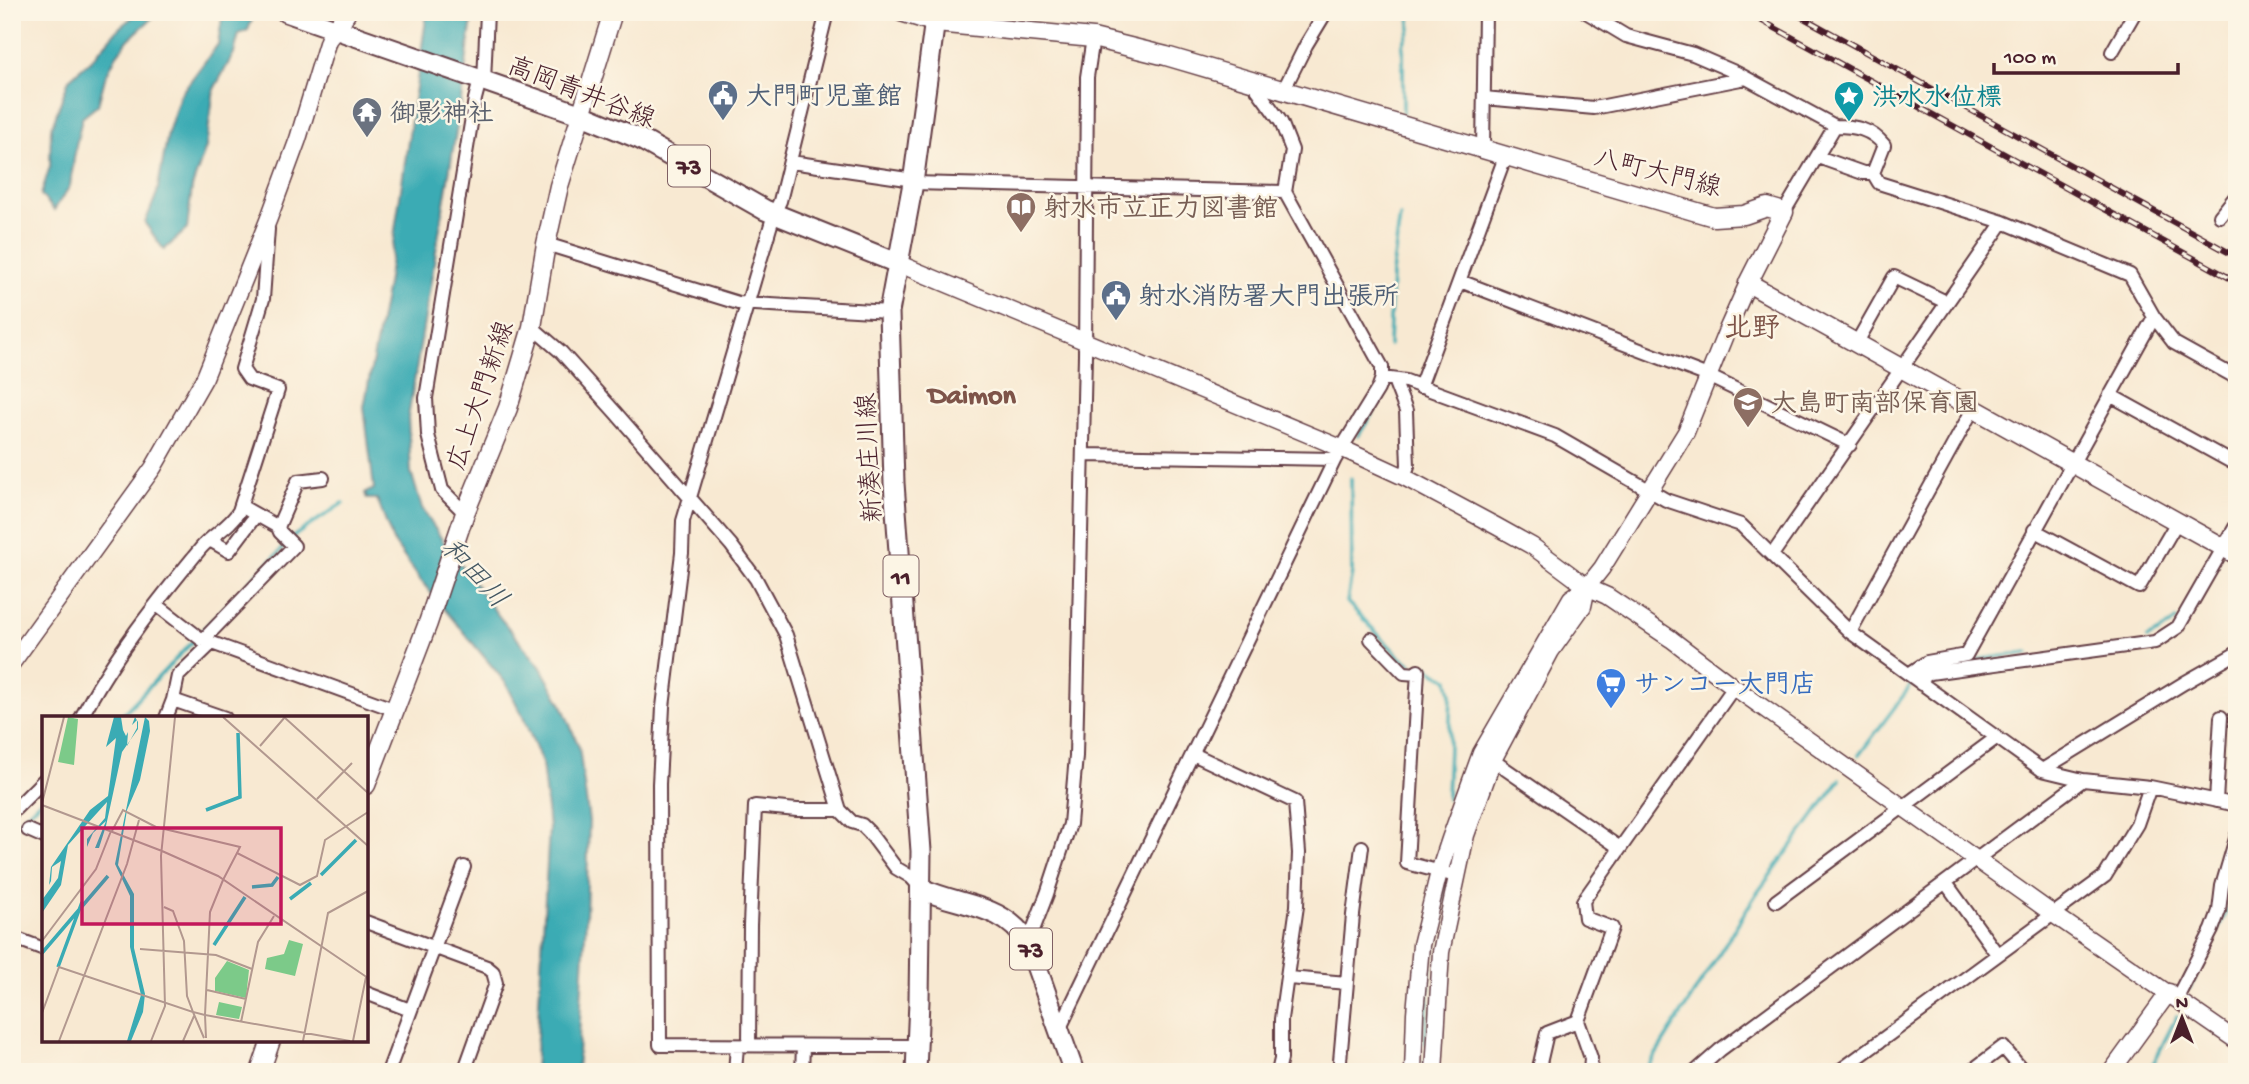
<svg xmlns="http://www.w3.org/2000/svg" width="2249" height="1084" viewBox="0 0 2249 1084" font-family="'Gochi Hand','Klee One',sans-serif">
<rect width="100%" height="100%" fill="#fcf5e5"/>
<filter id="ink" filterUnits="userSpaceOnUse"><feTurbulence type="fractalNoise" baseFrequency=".0143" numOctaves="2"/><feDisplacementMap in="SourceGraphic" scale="14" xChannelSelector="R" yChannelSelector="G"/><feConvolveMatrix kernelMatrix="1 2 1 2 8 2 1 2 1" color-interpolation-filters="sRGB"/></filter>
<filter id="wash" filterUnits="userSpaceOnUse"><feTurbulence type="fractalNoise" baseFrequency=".00686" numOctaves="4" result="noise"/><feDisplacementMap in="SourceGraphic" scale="28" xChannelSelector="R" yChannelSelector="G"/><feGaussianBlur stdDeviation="1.57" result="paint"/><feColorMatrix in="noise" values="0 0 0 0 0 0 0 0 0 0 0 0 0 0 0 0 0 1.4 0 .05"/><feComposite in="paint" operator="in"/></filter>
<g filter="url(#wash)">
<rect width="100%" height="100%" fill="#f8e9d2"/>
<path fill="#3aabb4" stroke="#426570" stroke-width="2" d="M 139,12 L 159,12 L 129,39 L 116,56 L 105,78 L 98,105 L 82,118 L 76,145 L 70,186 L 54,210 L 41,195 L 50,166 L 51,129 L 69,79 L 92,59 L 119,28 Z
M 223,12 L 255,12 L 248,30 L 239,34 L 234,53 L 214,89 L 206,147 L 192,187 L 187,229 L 164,250 L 145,223 L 157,193 L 168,133 L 180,95 L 218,44 Z
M 427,12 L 473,12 L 460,108 L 408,418 L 411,472 L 422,508 L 443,541 L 501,619 L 540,666 L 562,705 L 579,747 L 589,821 L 586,918 L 577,1072 L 535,1072 L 549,828 L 542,763 L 523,717 L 506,683 L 421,581 L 393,541 L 377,499 L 367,499 L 365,493 L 374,489 L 364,407 L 387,285 Z"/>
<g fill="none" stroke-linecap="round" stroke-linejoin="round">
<path stroke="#3aabb4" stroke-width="3.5" d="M 1403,112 L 1403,44 L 1410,29 L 1410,12
M 1389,345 L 1392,273 L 1400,217
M 1358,436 L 1386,392
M 1351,479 L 1352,572 L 1347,602 L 1400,657 L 1411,664
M 2222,537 L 2237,511
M 291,538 L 343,503
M 200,633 L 286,545
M 2147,638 L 2160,632 L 2176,620
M 1963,661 L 2028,653
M 1426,666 L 1448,680 L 1451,694 L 1447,799
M 119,718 L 195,639
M 1859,755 L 1912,684
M 12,829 L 44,797
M 1450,868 L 1453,853
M 2217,932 L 2237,891
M 1433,953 L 1447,880
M 2190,988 L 2214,939
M 1425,1043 L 1430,965
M 1424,1072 L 1425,1062
M 1645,1072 L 1755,896 L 1840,780
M 2149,1072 L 2177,1016"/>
</g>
</g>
<g filter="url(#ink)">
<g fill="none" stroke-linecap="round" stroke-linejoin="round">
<g stroke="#643d44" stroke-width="16">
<path id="minor" d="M 827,12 L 780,201 L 774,214 L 683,521 L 682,553 L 663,707 L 659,784 L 660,1045 L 916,1046
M 1586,12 L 1626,36 L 1693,54 L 1737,73 L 1835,126 C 1855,126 1871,129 1884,145 L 1873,173
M 2112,52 L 2135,12
M 484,82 L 487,12
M 1283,91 L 1306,45 L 1326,12
M 1484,98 L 1594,108 L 1746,78
M 1483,149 L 1485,12
M 1818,157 L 1863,173 L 1873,173 L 1879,183 L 2003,222 L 2130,275 L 2154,317 L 2174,343 L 2237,378
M 791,162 L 914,180
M 913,183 L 1285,192
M 1784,212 L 1835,126
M 2220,216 L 2237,195
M 546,244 L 738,303 L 889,312
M 1460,281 L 1708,376 L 1850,445
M 532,327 L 561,352 L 615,412 L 731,545 L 756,579 L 786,635 L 840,810 L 852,822 L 862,825 L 869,832 L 896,868 L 911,877 L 921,888
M 1856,344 L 1894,277 L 1946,302
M 1382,378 L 1406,381 L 1555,436 L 1666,500 L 1741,525 L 1850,632 L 2042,770 L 2083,780 L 2150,787 L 2237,805
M 1394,380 L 1406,411 L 1408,466 L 1404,477
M 1420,387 L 1505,157
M 2110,395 L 2237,465
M 1083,455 L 1335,459
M 241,506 L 278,527 L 298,481 L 323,478
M 465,513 L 442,490 L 428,435 L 426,398 L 475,99 L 480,80
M 2034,530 L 2139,587 L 2177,522
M 210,540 L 229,551 L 256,515
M 1772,555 L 2003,222
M 157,605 L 201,639 L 393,709
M 1850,632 L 1973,409
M 1371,639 L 1404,673 L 1418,674
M 203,640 L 294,546 L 280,532 L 278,527
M 1418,671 L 1407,863 L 1456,876
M 1909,674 L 1927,662 L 1966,655 L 2154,317
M 1921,684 L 1924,677 L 1930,673 L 2155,642 L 2178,627 L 2237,524
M 173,700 L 225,718
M 81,718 C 112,658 158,600 201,548 C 213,534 230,527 239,511 L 278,390 L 249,379 L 242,369 L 263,299 L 268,229
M 166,718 L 173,700 L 178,676 L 212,643
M 1193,754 L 1295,802 L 1299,853 L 1297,906 L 1281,1019 L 1281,1059 L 1278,1072
M 1488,757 L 1620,848
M 2042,770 L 2184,683 L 2237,653
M 2216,801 L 2221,717
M 12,812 L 44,780
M 28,830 L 44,837
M 1946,883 L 1997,954
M 1776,901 L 1996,738
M 366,922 L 487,967 L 493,972 L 496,983 L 464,1072
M 12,937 L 44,949
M 1028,943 L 1047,894 L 1070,824 L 1076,756 L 1085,355 L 1087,77 L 1093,38
M 1289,978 L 1347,983
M 366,993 L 410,1010
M 2177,998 L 2212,930 L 2219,911 L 2222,886 L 2237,835
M 1578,1021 L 1591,1058 L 1590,1072
M 1060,1028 L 1335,459 L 1378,389 L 1382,378 L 1382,367 L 1285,192 L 1292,150 L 1281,122 L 1252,82
M 749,1045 L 750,925 L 755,806 L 797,810 L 840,810
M 388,1072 L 464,867
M 735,1072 L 737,1046
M 802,1072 L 803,1046
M 1339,1072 L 1353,915 L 1362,847
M 1538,1072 L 1547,1033 L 1578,1021 L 1612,928 L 1585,918 L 1583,901 L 1734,687
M 1695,1072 L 1720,1050 L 2083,780
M 1838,1072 L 2105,876 L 2137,824 L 2150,787
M 1970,1072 L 2003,1047 L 2024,1072"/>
</g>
<g stroke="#643d44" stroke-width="19">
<path id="tertiary" d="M 897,263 L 1341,448 L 1404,477 L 1496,526 L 1532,546 L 1587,587 L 1607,596 L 1671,639 L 1734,687 L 2053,914 L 2237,1041
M 12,663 L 153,468 L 205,377 L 269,218 L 298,139 L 328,40 L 335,31
M 1413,1072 L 1415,1013 L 1421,945 L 1439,872 L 1450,839 L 1481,753 L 1571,598 L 1587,587 L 1602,568 L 1686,432 L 1727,330 L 1748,283
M 1434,1072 L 1441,952 L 1466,835 L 1493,760 L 1551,651 L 1583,606 L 1587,587
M 2111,1072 L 2169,992"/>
</g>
<g stroke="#643d44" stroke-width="21">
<path id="secondary" d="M 901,12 L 936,23 L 1093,38 L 1166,56 L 1714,217 L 1744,215 L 1767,207 L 1784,212 L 1748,283 L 2237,555
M 335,31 L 347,12
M 366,785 L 428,623 L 465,513 L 508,408 L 532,327 L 546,244 L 559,186 L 613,12
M 260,1072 L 271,1040"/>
</g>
<g stroke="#643d44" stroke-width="23">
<path id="primary" d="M 286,12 L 582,115 L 640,139 L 765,210 L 897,263
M 922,889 C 961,907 1003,903 1028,943 L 1074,1072
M 916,1072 L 919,1001 L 921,851 L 894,483 L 889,312 L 913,183 L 936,12"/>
</g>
<use href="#minor" stroke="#fff" stroke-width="12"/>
<use href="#tertiary" stroke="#fff" stroke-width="16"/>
<use href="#secondary" stroke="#fff" stroke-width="18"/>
<use href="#primary" stroke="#fff" stroke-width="19"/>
<g stroke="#4a1f2b" stroke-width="6">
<path id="rail" d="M 1746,12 L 2237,282
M 1793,12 L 2237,257"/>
</g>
<use href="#rail" stroke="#fcf5e5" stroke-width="3.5" stroke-dasharray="10" stroke-linecap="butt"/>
</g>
</g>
<defs>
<g id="civic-pin" transform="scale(1.575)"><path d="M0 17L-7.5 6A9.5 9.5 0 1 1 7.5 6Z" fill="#5c6f8a" stroke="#fcf5e5"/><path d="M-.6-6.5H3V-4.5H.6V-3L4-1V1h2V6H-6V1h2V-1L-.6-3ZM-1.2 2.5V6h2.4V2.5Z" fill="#fff"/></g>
<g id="sight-pin" transform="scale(1.575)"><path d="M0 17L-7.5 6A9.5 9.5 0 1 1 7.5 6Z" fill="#0f9aa8" stroke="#fcf5e5"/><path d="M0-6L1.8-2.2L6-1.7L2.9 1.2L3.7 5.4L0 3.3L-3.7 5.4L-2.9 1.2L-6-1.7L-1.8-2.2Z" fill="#fff"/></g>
<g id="temple-pin" transform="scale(1.575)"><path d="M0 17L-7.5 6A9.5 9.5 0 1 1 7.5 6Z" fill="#6b7280" stroke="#fcf5e5"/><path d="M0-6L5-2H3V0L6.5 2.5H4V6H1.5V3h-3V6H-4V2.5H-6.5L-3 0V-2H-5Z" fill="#fff"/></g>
<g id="library-pin" transform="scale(1.575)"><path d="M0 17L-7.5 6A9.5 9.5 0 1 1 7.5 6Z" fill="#8d6e63" stroke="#fcf5e5"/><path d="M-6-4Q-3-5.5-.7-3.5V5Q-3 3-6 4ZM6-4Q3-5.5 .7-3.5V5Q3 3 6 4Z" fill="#fff"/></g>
<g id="school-pin" transform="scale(1.575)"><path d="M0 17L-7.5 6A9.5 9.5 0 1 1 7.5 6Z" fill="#8d6e63" stroke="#fcf5e5"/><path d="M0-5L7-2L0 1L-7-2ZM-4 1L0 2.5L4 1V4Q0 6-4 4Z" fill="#fff"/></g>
<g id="supermarket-pin" transform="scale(1.575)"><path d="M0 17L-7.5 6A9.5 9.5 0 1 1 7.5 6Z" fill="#3f7fe0" stroke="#fcf5e5"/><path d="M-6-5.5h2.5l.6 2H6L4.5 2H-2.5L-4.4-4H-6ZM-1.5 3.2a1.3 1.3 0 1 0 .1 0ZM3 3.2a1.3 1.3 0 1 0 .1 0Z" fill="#fff"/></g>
</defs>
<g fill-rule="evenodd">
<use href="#civic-pin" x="723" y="95"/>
<use href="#sight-pin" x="1849" y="96"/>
<use href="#temple-pin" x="367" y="112"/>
<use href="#library-pin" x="1021" y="207"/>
<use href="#civic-pin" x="1116" y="295"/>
<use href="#school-pin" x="1748" y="402"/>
<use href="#supermarket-pin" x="1611" y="683"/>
</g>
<g text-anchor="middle" stroke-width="5" stroke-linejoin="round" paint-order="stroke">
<g fill="#fcf5e5" stroke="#7f5f63" stroke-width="2">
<rect x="668" y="145.5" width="42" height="41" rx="5"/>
<rect x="883.5" y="555.5" width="35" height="41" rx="5"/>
<rect x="1010" y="928.5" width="42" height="41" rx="5"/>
</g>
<g font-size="24" font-weight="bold" fill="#4a1f2b">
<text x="689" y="174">73</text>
<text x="901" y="584">11</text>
<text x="1031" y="957">73</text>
</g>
<g font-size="26" fill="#4a1f2b" stroke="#fcf5e5">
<text transform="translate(582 91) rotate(21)" y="9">高岡青井谷線</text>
<text transform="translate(1658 171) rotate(14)" y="9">八町大門線</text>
<text transform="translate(479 395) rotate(-71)" y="9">広上大門新線</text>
<text transform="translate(868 458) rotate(-93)" y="9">新湊庄川線</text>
</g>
<g font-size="26" font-weight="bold" fill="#4e5e75" stroke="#fcf5e5" text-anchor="start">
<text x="746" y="104">大門町児童館</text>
<text x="1139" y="304">射水消防署大門出張所</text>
</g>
<g font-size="26" font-weight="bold" fill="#0d838f" stroke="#fcf5e5" text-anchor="start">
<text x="1872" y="105">洪水水位標</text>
</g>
<g font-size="26" font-weight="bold" fill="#5b616d" stroke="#fcf5e5" text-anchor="start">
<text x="390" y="121">御影神社</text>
</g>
<g font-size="26" font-weight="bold" fill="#785e54" stroke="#fcf5e5" text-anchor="start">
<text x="1044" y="216">射水市立正力図書館</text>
<text x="1771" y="411">大島町南部保育園</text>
</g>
<g font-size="26" font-weight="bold" fill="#366cbe" stroke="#fcf5e5" text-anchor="start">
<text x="1634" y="692">サンコー大門店</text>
</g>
<g font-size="28" font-weight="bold" fill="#7e5449" stroke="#fcf5e5">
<text x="1752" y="336">北野</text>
<text x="972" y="403">Daimon</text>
</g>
<g font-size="28" font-style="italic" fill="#445762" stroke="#fcf5e5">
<text transform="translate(476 572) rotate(47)" y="10">和田川</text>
</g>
</g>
<g transform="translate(42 716)">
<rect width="326" height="326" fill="#f8e9d2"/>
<path d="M 26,1 L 36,3 L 32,49 L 16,46 ZM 247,224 L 261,228 L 253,260 L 223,253 L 225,242 L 242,238 ZM 185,245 L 207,254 L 204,282 L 173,275 L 173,262 ZM 177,286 L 200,291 L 197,303 L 174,299 Z" fill="#7cca89"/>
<path d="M 72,1 L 79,1 L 81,14 L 84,20 L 86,16 L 85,30 L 95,12 L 95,4 L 90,9 L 93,1 L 96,6 L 96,13 L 80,36 L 64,110 L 57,132 L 53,132 L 64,105 L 51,117 L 45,131 L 45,123 L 63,102 L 65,86 L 26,129 L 19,169 L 0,197 L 0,184 L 16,162 L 19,145 L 10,151 L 9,165 L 7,169 L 9,151 L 48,94 L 66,80 L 74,22 L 64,31 ZM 103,1 L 107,5 L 108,15 L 98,64 L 85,94 L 76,149 L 92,178 L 92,232 L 103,278 L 101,296 L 89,325 L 85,325 L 99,279 L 88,231 L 88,180 L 73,148 Z" fill="#3aabb4"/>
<path fill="none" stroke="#3aabb4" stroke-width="3.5" d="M 164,94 L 198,81 L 196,17M 279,159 L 314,124M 210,171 L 230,169 L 236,161M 248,183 L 269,167M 172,229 L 203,181M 0,237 L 66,160M 16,251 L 40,186"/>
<path fill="none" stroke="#b2988f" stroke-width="2" d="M 181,1 L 326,130M 242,1 L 326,77M 218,30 L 243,1M 275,83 L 310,47M 0,87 L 22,1M 0,89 L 120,135M 70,115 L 81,94 L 114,111 L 198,131 L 195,137 L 258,169 L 275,160 L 283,124 L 326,96M 120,135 L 176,160 L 326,262M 181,164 L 168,196 L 163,299 L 308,325M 181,164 L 195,137M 122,191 L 131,195 L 142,225 L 145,280 L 151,296 L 163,299 L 164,322M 0,225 L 54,153 L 69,115M 98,233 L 174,239 L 210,253M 165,274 L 204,283M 0,297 L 17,251 L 151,296 L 162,322M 199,306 L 216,226 L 232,200M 17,325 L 85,148 L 97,104M 109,325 L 123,290 L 119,140 L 133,1M 141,325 L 152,300M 261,325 L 286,197 L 326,175M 311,325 L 324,261"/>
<path fill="#c2185b" fill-opacity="0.15" stroke="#c2185b" stroke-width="3.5" d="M 40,112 L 239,112 L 239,208 L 40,208 Z"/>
<rect width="326" height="326" fill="none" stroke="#4a1f2b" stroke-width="3.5"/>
</g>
<rect width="2249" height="1084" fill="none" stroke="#fcf5e5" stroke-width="42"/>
<g transform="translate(2182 1018)" stroke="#fcf5e5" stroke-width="5" paint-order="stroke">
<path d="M0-5L12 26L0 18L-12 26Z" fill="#4a1f2b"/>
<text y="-10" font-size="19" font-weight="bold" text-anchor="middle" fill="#4a1f2b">N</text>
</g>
<path d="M1994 63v10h184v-10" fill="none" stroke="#4a1f2b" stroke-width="3.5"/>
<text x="2004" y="63" font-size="21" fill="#4a1f2b" stroke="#fcf5e5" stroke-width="5" paint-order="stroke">100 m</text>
</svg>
